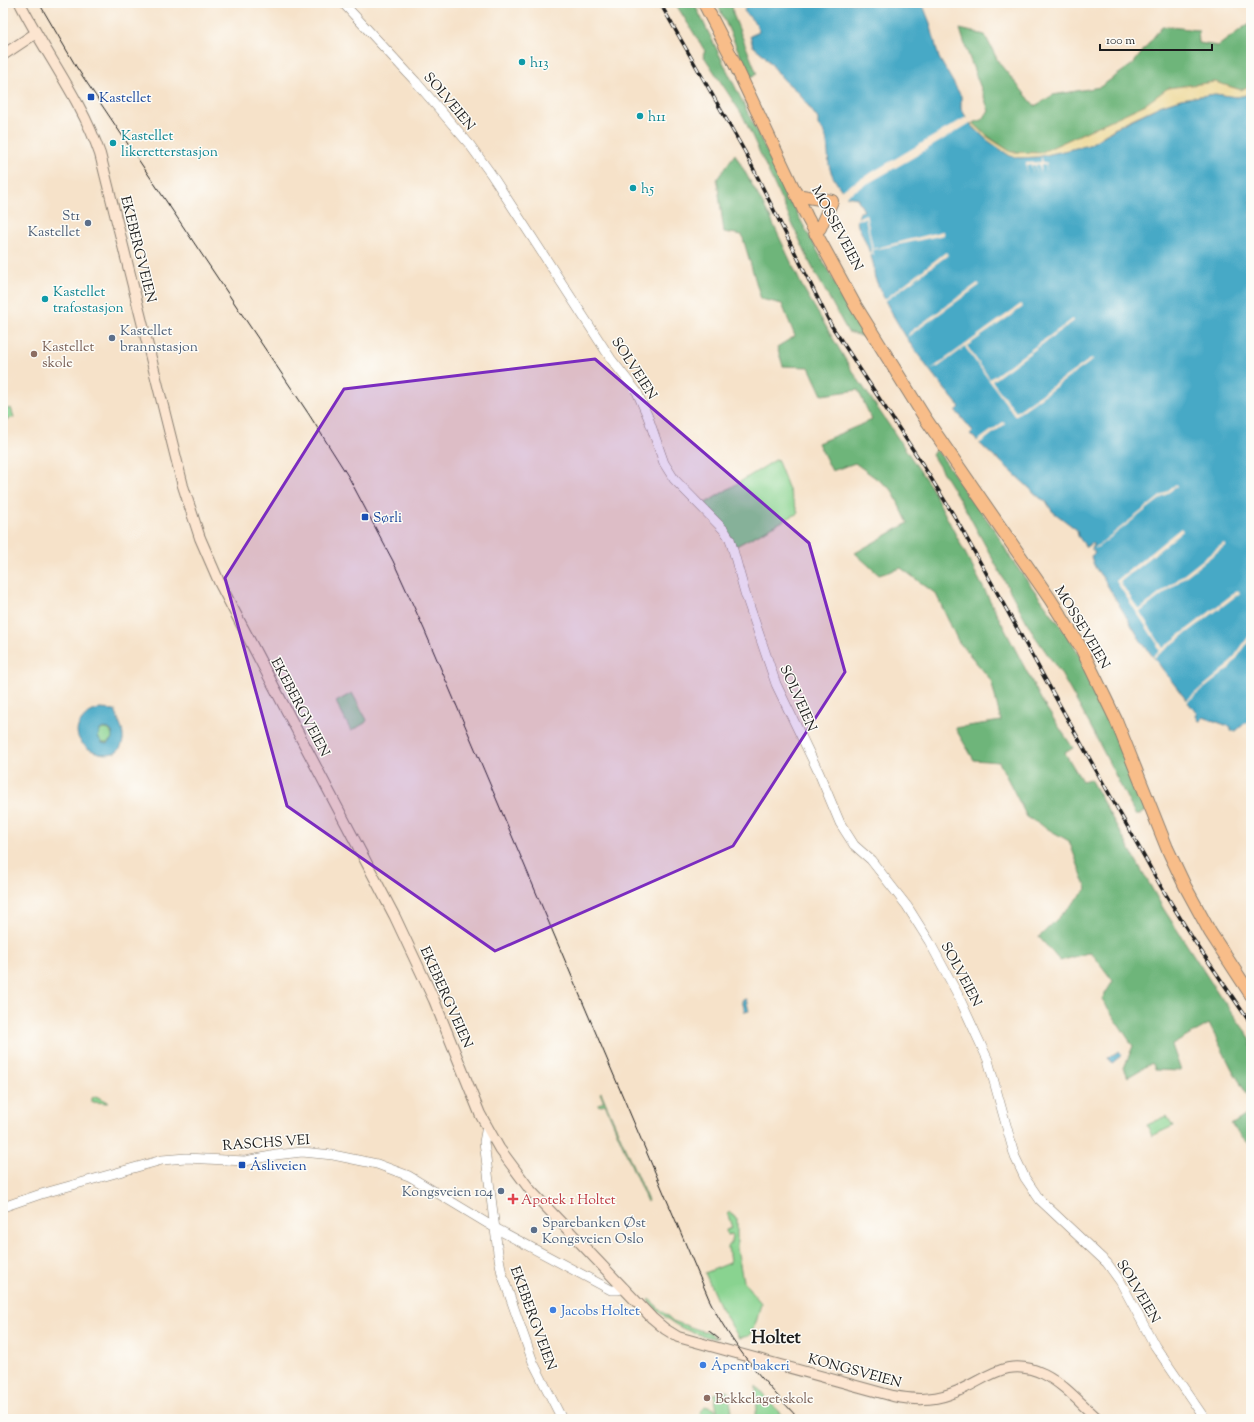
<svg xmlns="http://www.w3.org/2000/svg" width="1254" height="1422" viewBox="0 0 1254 1422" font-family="'Sorts Mill Goudy',serif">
<rect width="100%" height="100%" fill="#fdfcf7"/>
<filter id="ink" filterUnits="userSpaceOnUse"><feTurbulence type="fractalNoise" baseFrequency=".025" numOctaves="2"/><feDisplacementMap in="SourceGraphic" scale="8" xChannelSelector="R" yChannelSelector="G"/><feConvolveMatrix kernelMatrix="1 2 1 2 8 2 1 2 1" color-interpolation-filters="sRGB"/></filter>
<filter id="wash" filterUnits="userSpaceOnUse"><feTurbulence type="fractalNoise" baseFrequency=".012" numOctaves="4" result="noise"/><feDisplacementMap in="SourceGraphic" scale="16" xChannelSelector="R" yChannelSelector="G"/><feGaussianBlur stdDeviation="0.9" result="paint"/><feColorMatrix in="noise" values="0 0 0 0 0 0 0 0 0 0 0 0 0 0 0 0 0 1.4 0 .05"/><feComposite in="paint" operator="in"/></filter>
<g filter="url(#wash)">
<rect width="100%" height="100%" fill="#f6e2c9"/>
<path fill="#89d390" stroke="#527856" d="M 11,408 L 14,417 L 3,421 L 3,410 Z
M 777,459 L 798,513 L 736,546 L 704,504 Z
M 352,693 L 367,720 L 365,723 L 351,731 L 336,702 Z
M98 736a7 7 0 1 1 14 0a7 7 0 1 1-14 0Z
M 601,1092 L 648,1201 L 647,1202 L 605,1104 L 599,1106 L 598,1104 L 604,1102 L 600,1093 Z
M 96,1096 L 109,1103 L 92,1102 L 92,1098 Z
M 1167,1116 L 1173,1126 L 1152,1136 L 1147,1125 Z
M 729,1212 L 737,1219 L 737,1248 L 743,1281 L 761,1303 L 756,1323 L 749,1336 L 739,1338 L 719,1305 L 705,1273 L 730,1263 L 728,1247 L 731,1243 L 732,1234 L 727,1235 L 726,1230 L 732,1228 L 728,1215 Z
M 649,1299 L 673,1321 L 711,1334 L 717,1339 C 683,1331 673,1326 648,1301 Z
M 756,1386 L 785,1419 L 753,1419 L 757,1410 Z
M 728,1391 L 732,1412 L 718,1415 L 714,1394 Z
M 705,1406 L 715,1409 L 717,1419 L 702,1419 L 700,1412 Z"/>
<path fill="#6eb57a" stroke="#45684b" d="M 675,3 L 694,3 L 801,221 L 865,337 L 848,332 L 811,265 L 743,116 L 703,55 L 705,51 Z
M 717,3 L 732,3 L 733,14 L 757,74 L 750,77 Z
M 1251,22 L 1251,85 L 1241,90 L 1215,82 L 1168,88 L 1146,104 L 1040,153 L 1011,152 L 989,137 L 973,123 L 981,120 L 989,111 C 980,83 968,58 960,29 L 985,35 L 999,63 L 1035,106 L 1053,95 L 1100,87 L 1133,64 L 1162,26 L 1198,30 L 1199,43 L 1218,46 Z
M 735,154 L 770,217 L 802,286 L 851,369 L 931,487 L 1043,703 L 1073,748 L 1065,753 L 1082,781 L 1090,779 L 1163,908 L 1220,996 L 1251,1039 L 1251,1100 L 1233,1071 L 1209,1024 L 1172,1045 L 1181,1071 L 1156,1070 L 1152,1063 L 1128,1077 L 1124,1068 L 1133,1046 L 1102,999 L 1113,981 L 1091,952 L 1060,961 L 1039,937 L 1087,889 L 1069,841 L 1027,817 L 999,762 L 974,760 L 955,728 L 1001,721 L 991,680 L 958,641 L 936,594 L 901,568 L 879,575 L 855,553 L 908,523 L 892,490 L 855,463 L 832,471 L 818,443 L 872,420 L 858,390 L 822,395 L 809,367 L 783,366 L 777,347 L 795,336 L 782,304 L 761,299 L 742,235 L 724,232 L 717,179 Z
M 936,449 L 996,532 L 1011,559 L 1069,637 L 1096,685 L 1148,810 L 1136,816 L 1091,727 L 1060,672 L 1034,635 L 966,510 L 932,455 Z
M 1251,1112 L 1251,1146 L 1231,1125 Z"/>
<path fill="#eeda9e" stroke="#857b5d" d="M 1215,82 L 1241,90 L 1251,85 L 1251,94 L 1237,97 L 1215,94 L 1181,99 L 1162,105 L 1123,123 L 1089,145 L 1038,157 L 1020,158 L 1010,156 L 987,140 L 971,124 L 973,123 L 989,138 L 1011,152 L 1040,153 L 1146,104 L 1168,88 Z"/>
<path fill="#46a9c6" stroke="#316271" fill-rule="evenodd" d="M 747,3 L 922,3 L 930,23 L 939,58 L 961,96 L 961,109 L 972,126 L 987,140 L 1010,156 L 1020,158 L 1038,157 L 1089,145 L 1123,124 L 1162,105 L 1181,99 L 1215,94 L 1237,97 L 1251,94 L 1251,722 L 1245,723 L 1236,731 L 1231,731 L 1231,727 L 1203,717 L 1201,721 L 1199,721 L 1196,716 L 1197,714 L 1141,641 L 1103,578 C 1097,571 1093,565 1091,556 L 1095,553 L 1091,548 L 1094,546 L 1092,543 L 1086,547 L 1078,536 L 1077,530 L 1052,511 L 1046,501 L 1040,498 L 997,458 L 996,459 L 970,434 L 973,431 L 956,411 L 960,407 C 926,368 894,325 875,278 C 873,273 875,268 873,263 C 870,252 864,237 858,226 L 857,221 L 860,212 L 864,211 L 857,198 L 846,196 C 840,188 833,179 830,169 C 826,154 831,137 818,125 L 818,119 L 798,92 L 784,80 L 764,55 L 753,46 L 750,36 L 759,32 L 757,25 L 744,11 Z
M 100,709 L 115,710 C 118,720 124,730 123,740 C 120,770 60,746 82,720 C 87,714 92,710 100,709 ZM 103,728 L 109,729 L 112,732 L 113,738 L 107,744 L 102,743 L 98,737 L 99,731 Z
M 746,999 L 749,1011 L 745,1012 L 742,1000 Z
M 1119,1051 L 1122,1055 L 1112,1063 L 1108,1058 Z"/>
<path fill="#f6e2c9" d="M 968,116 L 972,122 L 909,160 L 844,197 L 840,191 Z
M 1041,156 L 1043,162 L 1048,163 L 1046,164 L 1047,173 L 1045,164 L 1041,164 L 1041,174 L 1039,164 L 1036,165 L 1037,174 L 1035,165 L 1032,165 L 1033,174 L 1031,165 L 1027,166 L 1027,175 L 1026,163 L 1041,162 Z
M 866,214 L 873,249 L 943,231 L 944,235 L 873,250 L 874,256 L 872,253 L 866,254 L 872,251 L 868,230 L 865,218 L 857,220 L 857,218 Z
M 946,252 L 948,255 L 885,301 L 884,300 Z
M 978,283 L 980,285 L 907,337 L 910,332 Z
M 1021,304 L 1023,307 L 967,346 L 990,379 L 1073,319 L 1074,321 L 992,381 L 1016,412 L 1092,358 L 1093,360 L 1015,416 L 965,347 L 938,367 L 930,370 Z
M 1003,422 L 1005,424 L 982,442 L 978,444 L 976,442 Z
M 1176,484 L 1177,486 L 1098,547 L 1092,550 Z
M 1181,528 L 1183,531 L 1120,582 L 1139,610 L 1224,543 L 1226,545 L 1140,612 L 1163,648 L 1238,590 L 1240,593 L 1154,658 L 1153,656 L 1161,649 L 1159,650 L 1156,646 L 1158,645 L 1116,581 Z
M 1251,633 L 1251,638 L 1230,668 L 1187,702 L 1186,701 L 1194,694 L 1227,667 Z"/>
</g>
<g filter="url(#ink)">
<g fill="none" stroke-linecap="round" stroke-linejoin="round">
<g stroke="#897f72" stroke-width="10">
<path id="tertiary" d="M 343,3 L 416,82 L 470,145 L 491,174 L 611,359 L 637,392 L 648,417 L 664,463 L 674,479 L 724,530 L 730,539 L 745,593 L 776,684 L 819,773 L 840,823 L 854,845 L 871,860 L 907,906 L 929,941 L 957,993 L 988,1060 L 1015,1157 L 1025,1178 L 1040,1200 L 1107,1263 L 1120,1281 L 1155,1346 L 1205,1419
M 487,1126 L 484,1142 L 498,1253 L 502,1274 L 533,1362 L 562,1419
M 3,1207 L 41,1194 L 162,1160 L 186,1158 L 245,1161 L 276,1155 L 302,1152 L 333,1155 L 377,1164 L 409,1176 L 495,1228 L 611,1290 L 618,1290 L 624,1288"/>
</g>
<g stroke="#897f72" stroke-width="12">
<path id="secondary" d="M 20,3 C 46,55 81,99 100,154 L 183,486 L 200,538 L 220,584 L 395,917 L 434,1000 L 480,1114 L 499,1148 L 531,1191 L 652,1318 L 665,1329 L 678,1337 L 893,1396 C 913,1400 931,1401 950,1394 C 984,1383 1004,1354 1044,1374 C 1064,1384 1081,1404 1098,1419
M 3,55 L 36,33"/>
</g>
<g stroke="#897f72" stroke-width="14">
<path id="trunk" d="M 704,3 L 730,54 L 807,217 L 855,305 L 925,418 L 1050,599 L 1081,648 L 1116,720 L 1167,848 L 1185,886 L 1210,932 L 1251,995
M 796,195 L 832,201 L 820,228 L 815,233"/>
</g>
<use href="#tertiary" stroke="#fff" stroke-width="9"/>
<use href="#secondary" stroke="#fce5d0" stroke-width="10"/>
<use href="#trunk" stroke="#f8bd89" stroke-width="12"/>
<path stroke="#1c1c1c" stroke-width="1" d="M 39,3 L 77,68 L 308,413 L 348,476 L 393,561 L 424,629 L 709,1299 C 731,1345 764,1382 799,1419
M 709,1331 L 719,1339"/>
<g stroke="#1c1c1c" stroke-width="3.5">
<path id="rail" d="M 660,3 L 745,152 L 831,325 L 921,462 L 956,519 L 1160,885 L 1193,939 L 1251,1024"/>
</g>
<use href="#rail" stroke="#fdfcf7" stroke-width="2" stroke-dasharray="6" stroke-linecap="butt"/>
</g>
</g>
<path fill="#7b2cbf" fill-opacity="0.2" stroke="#7b2cbf" stroke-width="3" stroke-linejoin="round" d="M 595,359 L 809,543 L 845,672 L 733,846 L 495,951 L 287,806 L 225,578 L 344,389 Z"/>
<g fill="#0f9aa8" stroke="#fdfcf7" stroke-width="1.5">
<circle cx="522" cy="62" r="4"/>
<circle cx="640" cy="116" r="4"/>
<circle cx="113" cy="143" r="4"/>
<circle cx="633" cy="188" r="4"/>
<circle cx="45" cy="299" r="4"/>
</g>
<g fill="#1a4fb4" stroke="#fdfcf7" stroke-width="1.5">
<rect x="87" y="93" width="8" height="8" rx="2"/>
<rect x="361" y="513" width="8" height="8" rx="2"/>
<rect x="238" y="1161" width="8" height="8" rx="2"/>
</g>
<g fill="#5c6f8a" stroke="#fdfcf7" stroke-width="1.5">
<circle cx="88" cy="223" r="4"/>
<circle cx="112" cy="338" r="4"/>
<circle cx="501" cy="1191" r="4"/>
<circle cx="534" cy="1230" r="4"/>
</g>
<g fill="#8d6e63" stroke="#fdfcf7" stroke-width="1.5">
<circle cx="34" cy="354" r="4"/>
<circle cx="707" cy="1398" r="4"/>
</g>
<path fill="#e0444e" stroke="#fdfcf7" stroke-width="1.5" d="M511 1193h4v4h4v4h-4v4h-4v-4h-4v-4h4z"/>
<g fill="#3f7fe0" stroke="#fdfcf7" stroke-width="1.5">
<circle cx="553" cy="1310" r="4"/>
<circle cx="703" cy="1365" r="4"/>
</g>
<g text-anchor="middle" stroke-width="3" stroke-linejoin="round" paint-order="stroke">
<g font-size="14" fill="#0d838f" stroke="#fdfcf7" text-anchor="start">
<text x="530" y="67">h13</text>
<text x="648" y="121">h11</text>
<text x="121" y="140">Kastellet<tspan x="121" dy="16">likeretterstasjon</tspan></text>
<text x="641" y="193">h5</text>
<text x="53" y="296">Kastellet<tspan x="53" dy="16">trafostasjon</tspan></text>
</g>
<g font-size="14" fill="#164399" stroke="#fdfcf7" text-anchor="start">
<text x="99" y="102">Kastellet</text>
<text x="373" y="522">Sørli</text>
<text x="250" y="1170">Åsliveien</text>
</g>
<g font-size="14" fill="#1c1c1c" stroke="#fdfcf7">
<text transform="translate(450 101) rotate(50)" y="5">SOLVEIEN</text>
<text transform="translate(838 228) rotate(62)" y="5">MOSSEVEIEN</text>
<text transform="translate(139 249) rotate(76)" y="5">EKEBERGVEIEN</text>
<text transform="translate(635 368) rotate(57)" y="5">SOLVEIEN</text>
<text transform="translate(1083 627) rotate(59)" y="5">MOSSEVEIEN</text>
<text transform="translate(799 698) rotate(66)" y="5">SOLVEIEN</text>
<text transform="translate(301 707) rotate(62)" y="5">EKEBERGVEIEN</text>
<text transform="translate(962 974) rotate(62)" y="5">SOLVEIEN</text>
<text transform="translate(447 997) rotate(66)" y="5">EKEBERGVEIEN</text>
<text transform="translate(266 1142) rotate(-4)" y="5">RASCHS VEI</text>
<text transform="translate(1139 1291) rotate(59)" y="5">SOLVEIEN</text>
<text transform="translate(534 1318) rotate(70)" y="5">EKEBERGVEIEN</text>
<text transform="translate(855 1370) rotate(15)" y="5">KONGSVEIEN</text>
</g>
<g font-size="14" fill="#4e5e75" stroke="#fdfcf7" text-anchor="end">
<text x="80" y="220">St1<tspan x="80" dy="16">Kastellet</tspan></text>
<text x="120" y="335" text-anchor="start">Kastellet<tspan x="120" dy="16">brannstasjon</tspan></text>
<text x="493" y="1196">Kongsveien 104</text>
<text x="542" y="1227" text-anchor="start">Sparebanken Øst<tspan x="542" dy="16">Kongsveien Oslo</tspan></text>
</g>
<g font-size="14" fill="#785e54" stroke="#fdfcf7" text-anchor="start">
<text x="42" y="351">Kastellet<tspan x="42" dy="16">skole</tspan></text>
<text x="715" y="1403">Bekkelaget skole</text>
</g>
<g font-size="14" fill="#be3a42" stroke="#fdfcf7" text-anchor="start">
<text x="521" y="1204">Apotek 1 Holtet</text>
</g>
<g font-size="14" fill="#366cbe" stroke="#fdfcf7" text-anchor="start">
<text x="561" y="1315">Jacobs Holtet</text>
<text x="711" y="1370">Åpent bakeri</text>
</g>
<g font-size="18" font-weight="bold" fill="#1c1c1c" stroke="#fdfcf7">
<text x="776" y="1343">Holtet</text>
</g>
</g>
<rect width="1254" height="1422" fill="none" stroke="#fdfcf7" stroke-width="16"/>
<path d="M1100 44v6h112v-6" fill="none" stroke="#1c1c1c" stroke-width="2"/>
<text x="1106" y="44" font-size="12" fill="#1c1c1c" stroke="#fdfcf7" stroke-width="3" paint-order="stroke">100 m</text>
</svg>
